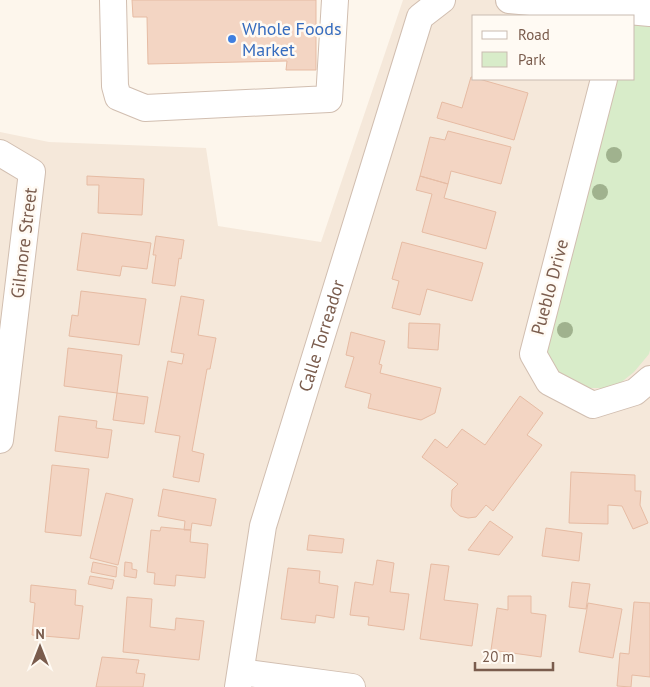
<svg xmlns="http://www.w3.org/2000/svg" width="650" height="687" viewBox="0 0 650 687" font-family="'PT Sans',sans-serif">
<rect width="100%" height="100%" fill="#fdf6ec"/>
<path fill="#f5e8da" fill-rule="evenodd" d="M 403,0 L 650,0 L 650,687 L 0,687 L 0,132 L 49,142 L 206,148 L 218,226 L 321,242 ZM 474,16 L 634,16 L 634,79 L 474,79 Z"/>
<path fill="#d8ecc9" d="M 634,20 L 650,21 L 650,350 L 649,354 L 634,372 L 619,384 L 605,388 L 589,388 L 561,375 L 541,351 L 611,79 L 634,79 Z"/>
<path fill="#f3d5c3" stroke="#e6bba3" d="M 132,0 L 316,0 L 316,70 L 286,70 L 287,61 L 148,64 L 147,17 L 133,17 Z
M 471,77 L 474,77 L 474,79 L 479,79 L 528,93 L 514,140 L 437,118 L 442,102 L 462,108 Z
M 448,131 L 511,147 L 501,184 L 451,171 L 448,184 L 420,176 L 430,137 L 445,140 Z
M 87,176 L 144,179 L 142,215 L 98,213 L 99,185 L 87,185 Z
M 420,176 L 448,184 L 444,198 L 496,212 L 486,249 L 422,232 L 432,194 L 416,190 Z
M 82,233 L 151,243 L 147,269 L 122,266 L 120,276 L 77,270 Z
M 156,236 L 184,240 L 181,259 L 179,258 L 175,286 L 152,283 L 156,255 L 153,255 Z
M 402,242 L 483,263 L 472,301 L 427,289 L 420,315 L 392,308 L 399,281 L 392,279 Z
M 81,291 L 146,299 L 139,345 L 69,336 L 72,315 L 78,316 Z
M 181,296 L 204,300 L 198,335 L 216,338 L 210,369 L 207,369 L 192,451 L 204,454 L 199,482 L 173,477 L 180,436 L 155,432 L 168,361 L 182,364 L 184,354 L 171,352 Z
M 409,323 L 440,324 L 438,350 L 408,348 Z
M 351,332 L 385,341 L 379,364 L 382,365 L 380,373 L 441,388 L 435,413 L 421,420 L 368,408 L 371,394 L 345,387 L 354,357 L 346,355 Z
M 68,348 L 122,355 L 117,393 L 64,386 Z
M 117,393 L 148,397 L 144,424 L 113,420 Z
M 520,396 L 543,413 L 527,435 L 542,445 L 493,511 L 486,505 L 476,517 L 468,518 L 460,516 L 454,511 L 451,506 L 452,490 L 458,484 L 422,457 L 435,439 L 447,448 L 462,429 L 485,445 Z
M 59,416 L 97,421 L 96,428 L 112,430 L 108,458 L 55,451 Z
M 52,465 L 89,469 L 81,536 L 45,532 Z
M 571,472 L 635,475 L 635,491 L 641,491 L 640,505 L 648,523 L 633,529 L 622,506 L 608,505 L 608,524 L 569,523 Z
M 163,489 L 216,499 L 211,526 L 192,523 L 191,530 L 184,530 L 185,521 L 158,516 Z
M 106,493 L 133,499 L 118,565 L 90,558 Z
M 490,521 L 513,537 L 499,555 L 468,550 Z
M 161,527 L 191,530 L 190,542 L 208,544 L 205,578 L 176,575 L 175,586 L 154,584 L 155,573 L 147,572 L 151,530 L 160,531 Z
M 546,528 L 582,533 L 579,561 L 542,556 Z
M 309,535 L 344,539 L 342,553 L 307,550 Z
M 377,560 L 394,563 L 390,592 L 409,594 L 404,630 L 368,625 L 369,617 L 350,615 L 355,582 L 373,585 Z
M 93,562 L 117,567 L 116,577 L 91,572 Z
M 125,562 L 132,563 L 132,569 L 137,570 L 136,578 L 124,576 Z
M 431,564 L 449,566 L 444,600 L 478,604 L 472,646 L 420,639 Z
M 288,568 L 320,571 L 319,583 L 338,586 L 334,618 L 316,615 L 315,623 L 281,619 Z
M 90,576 L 114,580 L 112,589 L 88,584 Z
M 572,582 L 590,584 L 586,609 L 569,607 Z
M 31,585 L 76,590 L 75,605 L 83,606 L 79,639 L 32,635 L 35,603 L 30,602 Z
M 508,596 L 531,596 L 531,613 L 546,615 L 541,657 L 491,650 L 497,608 L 508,610 Z
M 127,597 L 152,599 L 150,627 L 175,630 L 176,618 L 204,621 L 199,660 L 123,652 Z
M 634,602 L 650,603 L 650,677 L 632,675 L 631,687 L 617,686 L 620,653 L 629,654 Z
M 588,603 L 622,609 L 613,658 L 579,652 Z
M 102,657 L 139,660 L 136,673 L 145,674 L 143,687 L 96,687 Z"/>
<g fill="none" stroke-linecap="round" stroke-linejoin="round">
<g stroke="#d1beb0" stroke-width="28">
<g id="minor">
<path d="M 113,0 L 115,86 L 118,97 L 145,108 L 329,99 L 335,0"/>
<path d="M 509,0 L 650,13"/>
<path d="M 604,79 L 533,354 L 549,382 L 593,405 L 635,392 L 650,379"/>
<path d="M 0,153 L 32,172 L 0,440"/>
<path d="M 241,672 L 352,687"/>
<path id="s1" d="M 238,687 L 263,526 L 420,17 L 442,0"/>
</g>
</g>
<use href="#minor" stroke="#fff" stroke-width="26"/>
</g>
<g fill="#a0b28e">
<circle cx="614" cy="155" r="8"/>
<circle cx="600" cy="192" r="8"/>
<circle cx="565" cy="330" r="8"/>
</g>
<circle fill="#3f7fe0" stroke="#fffaf3" stroke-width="2" cx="232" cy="39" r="5"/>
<g text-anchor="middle" stroke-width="5" stroke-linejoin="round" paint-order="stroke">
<g font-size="18" fill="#366cbe" stroke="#fffaf3" text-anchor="start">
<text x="242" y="35">Whole Foods<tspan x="242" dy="21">Market</tspan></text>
</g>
<g font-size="18" fill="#7a5c4d" stroke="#fffaf3">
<text transform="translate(24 243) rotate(-83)" y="6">Gilmore Street</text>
<text transform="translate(550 287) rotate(-75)" y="6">Pueblo Drive</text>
<text dy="6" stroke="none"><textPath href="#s1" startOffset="362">Calle Torreador</textPath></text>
</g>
</g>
<rect x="472" y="15" width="162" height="65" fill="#fffaf3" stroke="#cabbb1"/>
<rect x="482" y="31" width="25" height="8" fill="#ffffff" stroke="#cabbb1"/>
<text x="518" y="40" font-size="15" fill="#7a5c4d">Road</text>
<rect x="482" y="52" width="25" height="15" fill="#d8ecc9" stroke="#cabbb1"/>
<text x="518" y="65" font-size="15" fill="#7a5c4d">Park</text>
<g transform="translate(40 647)" stroke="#fffaf3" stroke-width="4" paint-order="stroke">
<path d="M0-4L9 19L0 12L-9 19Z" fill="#7a5c4d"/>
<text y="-8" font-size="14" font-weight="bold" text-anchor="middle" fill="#7a5c4d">N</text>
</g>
<path d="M475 662v8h78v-8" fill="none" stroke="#7a5c4d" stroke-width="2.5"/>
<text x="482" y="662" font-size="15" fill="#7a5c4d" stroke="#fffaf3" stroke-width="4" paint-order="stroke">20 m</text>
</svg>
